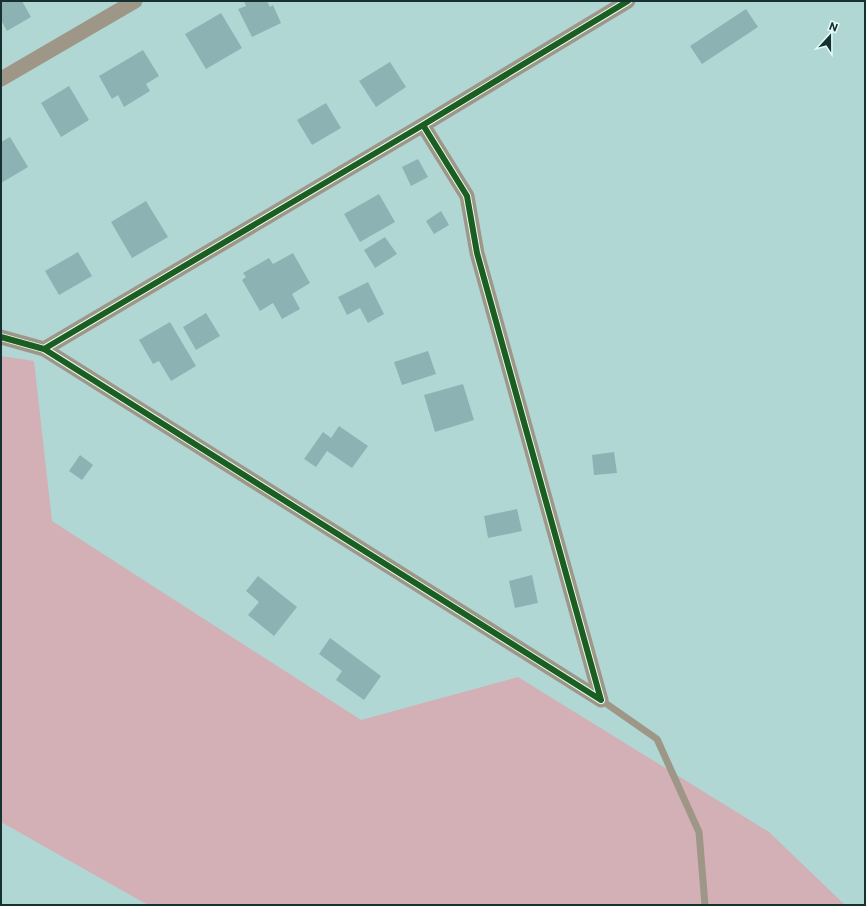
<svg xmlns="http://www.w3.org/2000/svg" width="866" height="906" viewBox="0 0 866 906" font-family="Commissioner,sans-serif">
<rect width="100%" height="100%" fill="#b1d7d4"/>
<path fill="#d3afb6" d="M 1,356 L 34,361 L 52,521 L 361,720 L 518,677 L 769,832 L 845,905 L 148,905 L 1,822 Z"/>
<path fill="#8cb2b4" d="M 1,1 L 22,1 L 31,17 L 7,31 L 1,20 Z
M 244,1 L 267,1 L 270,7 L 273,5 L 281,23 L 252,37 L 238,9 L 246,6 Z
M 746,9 L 758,27 L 702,64 L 690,46 Z
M 221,13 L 242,48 L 206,69 L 185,34 Z
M 143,50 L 159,76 L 146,84 L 150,91 L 124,107 L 118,95 L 112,99 L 99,76 Z
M 390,62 L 406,87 L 376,107 L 359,81 Z
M 69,86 L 89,120 L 61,137 L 41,103 Z
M 326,103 L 341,128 L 312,145 L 297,120 Z
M 10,137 L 28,167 L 1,183 L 1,142 Z
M 418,159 L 428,177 L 411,186 L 402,167 Z
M 379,194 L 395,222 L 360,242 L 344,214 Z
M 146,201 L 168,237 L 132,258 L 111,222 Z
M 441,211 L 449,225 L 434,234 L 426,221 Z
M 385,237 L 397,254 L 375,268 L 364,250 Z
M 78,252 L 92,276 L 59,295 L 45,271 Z
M 293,253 L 310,283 L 292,294 L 300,309 L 282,319 L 273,303 L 260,311 L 242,280 L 246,277 L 243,273 L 269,258 L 273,264 Z
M 368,282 L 384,314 L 368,323 L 360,308 L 347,315 L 338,297 Z
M 206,313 L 220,336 L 196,350 L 183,327 Z
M 170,322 L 196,366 L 171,381 L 159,361 L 153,364 L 139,340 Z
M 428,351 L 436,374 L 402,385 L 394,362 Z
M 463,384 L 474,420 L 435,432 L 424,395 Z
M 339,426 L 368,446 L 352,468 L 327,451 L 316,467 L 304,459 L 323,432 L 331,438 Z
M 614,452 L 617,473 L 594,475 L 592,455 Z
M 80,455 L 93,465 L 82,480 L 69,471 Z
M 517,509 L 522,531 L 488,538 L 484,516 Z
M 532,575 L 538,603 L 515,608 L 509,581 Z
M 258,576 L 297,607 L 274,636 L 248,615 L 259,602 L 246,591 Z
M 330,638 L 381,676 L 364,700 L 336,680 L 342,671 L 319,654 Z"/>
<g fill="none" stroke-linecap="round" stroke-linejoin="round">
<path stroke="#9e9788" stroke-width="7" d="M 601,700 L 657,739 L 699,832 L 705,905"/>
<path stroke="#9e9788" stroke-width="15" d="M 1,79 L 135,1
M 423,125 L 467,196 L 477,253 L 601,700
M 1,337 L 44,349 L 601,700
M 44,349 L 423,125 L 628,1"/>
<g stroke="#e4fefc" stroke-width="8">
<path id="cycleway" d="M 423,125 L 467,196 L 477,253 L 601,700
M 1,337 L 44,349 L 601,700
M 44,349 L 423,125 L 628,1"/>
</g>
<use href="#cycleway" stroke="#1b5e20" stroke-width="6"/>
</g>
<rect width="866" height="906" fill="none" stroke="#163230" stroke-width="4"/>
<g transform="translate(830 36) rotate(21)" stroke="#e4fefc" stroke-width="3" paint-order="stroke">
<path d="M0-3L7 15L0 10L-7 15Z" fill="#163230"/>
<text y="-6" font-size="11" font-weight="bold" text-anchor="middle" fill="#163230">N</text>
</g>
</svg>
